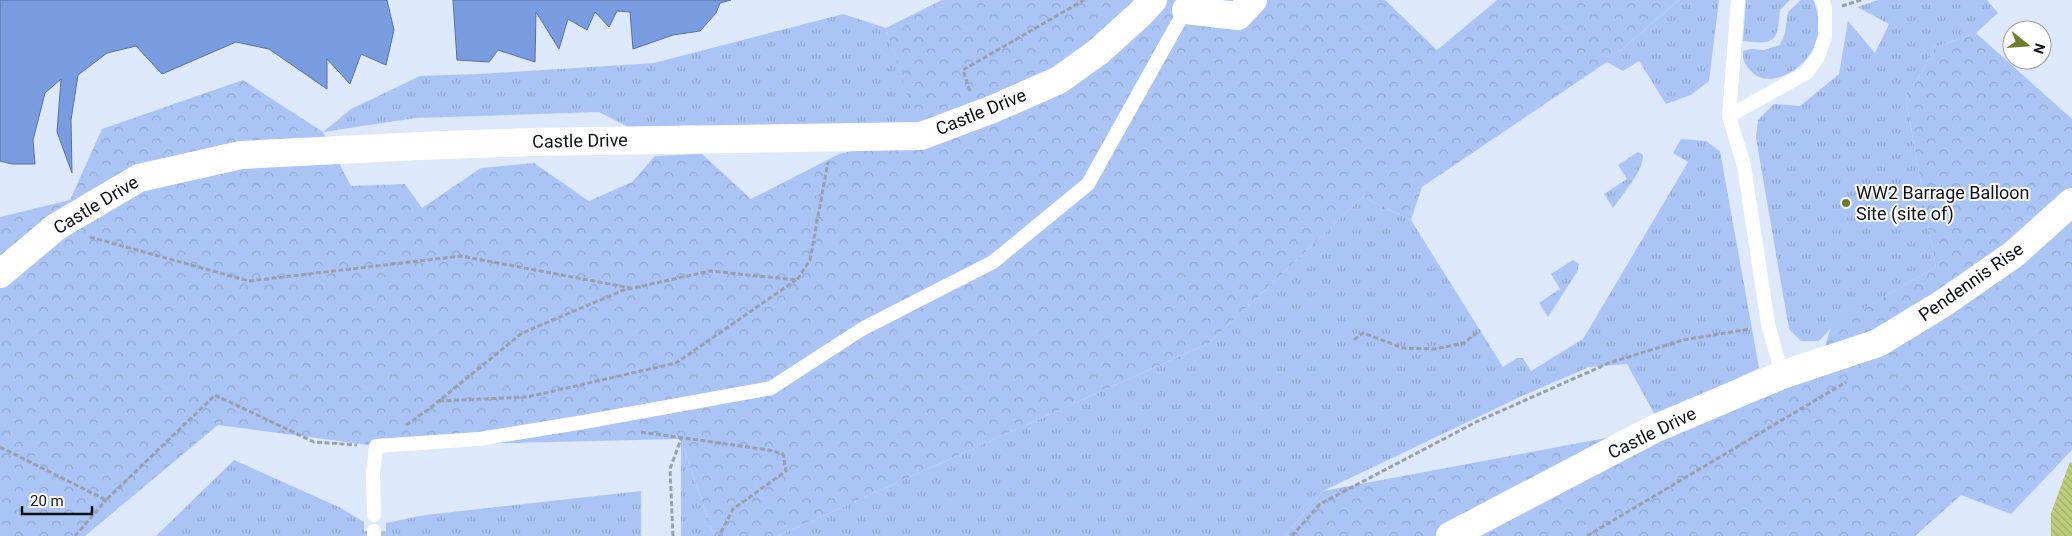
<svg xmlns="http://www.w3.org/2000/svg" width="2072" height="536" viewBox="0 0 2072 536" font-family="Roboto,sans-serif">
<defs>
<pattern id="grass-tufts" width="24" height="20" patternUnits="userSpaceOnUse" patternTransform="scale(1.25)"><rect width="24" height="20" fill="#aac5f5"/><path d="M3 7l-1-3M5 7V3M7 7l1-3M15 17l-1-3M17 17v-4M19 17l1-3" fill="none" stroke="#91a8d1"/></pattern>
<pattern id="forest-crowns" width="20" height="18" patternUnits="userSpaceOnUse" patternTransform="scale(1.25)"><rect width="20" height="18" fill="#aac5f5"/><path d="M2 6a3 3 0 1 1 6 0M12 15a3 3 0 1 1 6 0" fill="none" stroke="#91a8d1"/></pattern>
<pattern id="building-back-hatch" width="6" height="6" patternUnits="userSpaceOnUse" patternTransform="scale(1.25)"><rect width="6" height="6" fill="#bdcd7c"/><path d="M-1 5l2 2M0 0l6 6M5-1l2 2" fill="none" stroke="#a1af6a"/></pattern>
</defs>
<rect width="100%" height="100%" fill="#dde8fb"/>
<path fill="url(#grass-tufts)" d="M 1679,0 L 1719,0 L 1709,81 L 1691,95 L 1666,104 L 1639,61 L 1623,71 L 1607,62 Z
M 1746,0 L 1790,0 L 1780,10 C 1777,41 1777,45 1743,41 Z
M 1801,0 L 1813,0 C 1820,15 1821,35 1813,49 C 1803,69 1771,90 1752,72 C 1746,67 1742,59 1743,51 L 1751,49 L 1764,50 L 1780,45 L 1785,33 L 1788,12 Z
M 1878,0 L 1987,0 L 1998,13 L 1976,33 L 1935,47 L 1906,100 L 1936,267 L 1832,327 L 1819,341 L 1801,341 L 1789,329 L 1756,138 L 1758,120 L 1774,104 L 1800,106 L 1839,74 L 1848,21 L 1875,53 L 1889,24 L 1857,7 Z
M 843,14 L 886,28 L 921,136 L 691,140 L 695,125 L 630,128 L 599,112 L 416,118 L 323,132 L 351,109 L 420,76 L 479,74 L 654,63 Z
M 1681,139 L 1706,141 L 1720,151 L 1759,368 L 1656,417 L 1627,364 L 1589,367 L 1522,396 L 1323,491 L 1285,536 L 778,536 L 1209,343 L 1363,197 L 1411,220 L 1503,367 L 1517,358 L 1523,358 L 1531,371 L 1583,339 L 1688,162 L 1673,153 Z
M 1638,152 L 1643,155 C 1644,170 1622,196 1613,208 L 1604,194 L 1627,179 L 1618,165 Z
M 1573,260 L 1579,264 L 1577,272 L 1548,317 L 1539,303 L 1560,289 L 1551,274 Z
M 681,439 L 714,536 L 681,536 Z
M 234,460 L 341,508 L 364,522 L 364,531 L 386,531 L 386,523 L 425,515 L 641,491 L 641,536 L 156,536 Z"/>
<path fill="url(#forest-crowns)" d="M 942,0 L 1385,0 L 1437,50 L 1497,0 L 1679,0 L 1607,62 L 1422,187 L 1411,220 L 1363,197 L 1209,343 L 778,536 L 714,536 L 681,439 L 376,446 L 218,425 L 85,536 L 0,536 L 0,217 L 70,200 L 102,129 L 243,80 L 323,132 L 351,186 L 405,184 L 422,208 L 481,168 L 534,163 L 589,201 L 632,182 L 655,156 L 702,154 L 751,199 L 839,154 L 920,136 L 886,28 Z
M 1976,33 L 2072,119 L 2072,450 L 2011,514 L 1961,495 L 1915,536 L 1285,536 L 1323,491 L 1654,429 L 1817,373 L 1831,327 L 1936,267 L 1906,100 L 1935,47 Z"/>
<path fill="#789cdf" stroke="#5872a3" d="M 0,0 L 387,0 L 394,30 L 386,65 L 361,54 L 350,84 L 327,59 L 327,89 L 269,49 L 236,42 L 162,74 L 136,46 L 107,53 L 78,75 L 71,120 L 72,173 L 57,132 L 61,79 L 45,93 L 33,140 L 35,164 L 12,164 L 0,161 Z
M 453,0 L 731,0 L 720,3 L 716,13 L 700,31 L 673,35 L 633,49 L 630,12 L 617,11 L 609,27 L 595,12 L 587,30 L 568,19 L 559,49 L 536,12 L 535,62 L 498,50 L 489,62 L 457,60 Z"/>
<path fill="url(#building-back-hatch)" d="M 2070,462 L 2072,463 L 2072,536 L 2051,536 L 2051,513 Z"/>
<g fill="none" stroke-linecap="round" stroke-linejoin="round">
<path stroke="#97a0ae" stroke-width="3" stroke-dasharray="5 2.5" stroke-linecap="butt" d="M 1842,6 L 1861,0
M 970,91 L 963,70 L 1084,0
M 90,237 L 249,281 L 461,256 L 631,288
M 1354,340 L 1363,333 L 1403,348 L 1435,349 L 1464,343 L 1480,330
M 439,401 L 527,397 L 676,363 L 796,280
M 406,425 L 429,409 L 522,333 L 624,290 L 710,271 L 797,280 L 810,260 L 828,162
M 641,432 L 769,450 L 783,454 L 786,471 L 733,509 L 719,536
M 0,447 L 106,500 L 215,395 L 314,442 L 357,445
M 75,536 L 106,500
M 673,536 L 670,469 L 681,439
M 1292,536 L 1320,504 L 1476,422 L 1609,363 L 1683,340 L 1750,329
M 1587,536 L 1846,382"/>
<path stroke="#fff" stroke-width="14" d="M 1738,0 L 1729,116 L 1744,166 L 1768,324 L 1782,375
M 1729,116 L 1806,73 L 1818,57 L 1825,37 L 1825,8 L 1822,0
M 374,515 L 373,474 L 376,446 L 479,439 L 584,422 L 771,388 L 862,329 L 993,262 L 1088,184 L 1188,5
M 374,531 L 374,536"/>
<path stroke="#fff" stroke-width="28" d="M 1186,10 L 1238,16 L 1253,0"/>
<path stroke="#fff" stroke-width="28" d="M 0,274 L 56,227 L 139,178 L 241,155 L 419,146 L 533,142 L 921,136 L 993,109 L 1059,80 L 1098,52 L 1140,14 L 1153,0
M 1450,536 L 1654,429 L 1782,375 L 1878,343 L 1942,304 L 2014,254 L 2072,202"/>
</g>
<circle fill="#6f7d2b" stroke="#fff" stroke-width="2" cx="1846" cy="203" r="5"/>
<g text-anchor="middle" stroke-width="4" stroke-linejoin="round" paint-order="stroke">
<g font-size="18" fill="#0c1016" stroke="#fff">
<text transform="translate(981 112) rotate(-22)" y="6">Castle Drive</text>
<text transform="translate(580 141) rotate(-1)" y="6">Castle Drive</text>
<text transform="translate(96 205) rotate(-31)" y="6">Castle Drive</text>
<text transform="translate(1971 282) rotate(-35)" y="6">Pendennis Rise</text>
<text transform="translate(1652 433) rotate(-26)" y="6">Castle Drive</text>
</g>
<g font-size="18" fill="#0c1016" stroke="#fff" text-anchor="start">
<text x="1856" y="199">WW2 Barrage Balloon<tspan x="1856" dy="21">Site (site of)</tspan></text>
</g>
</g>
<g transform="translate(2027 45) rotate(107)"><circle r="24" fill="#ffffff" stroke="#9e9fa2"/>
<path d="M0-4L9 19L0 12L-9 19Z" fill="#6f7d2b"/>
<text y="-8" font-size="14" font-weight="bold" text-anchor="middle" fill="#0c1016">N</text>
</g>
<path d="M22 506v8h70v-8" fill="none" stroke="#0c1016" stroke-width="2.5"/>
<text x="30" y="506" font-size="15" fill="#0c1016" stroke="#ffffff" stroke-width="4" paint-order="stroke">20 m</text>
</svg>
